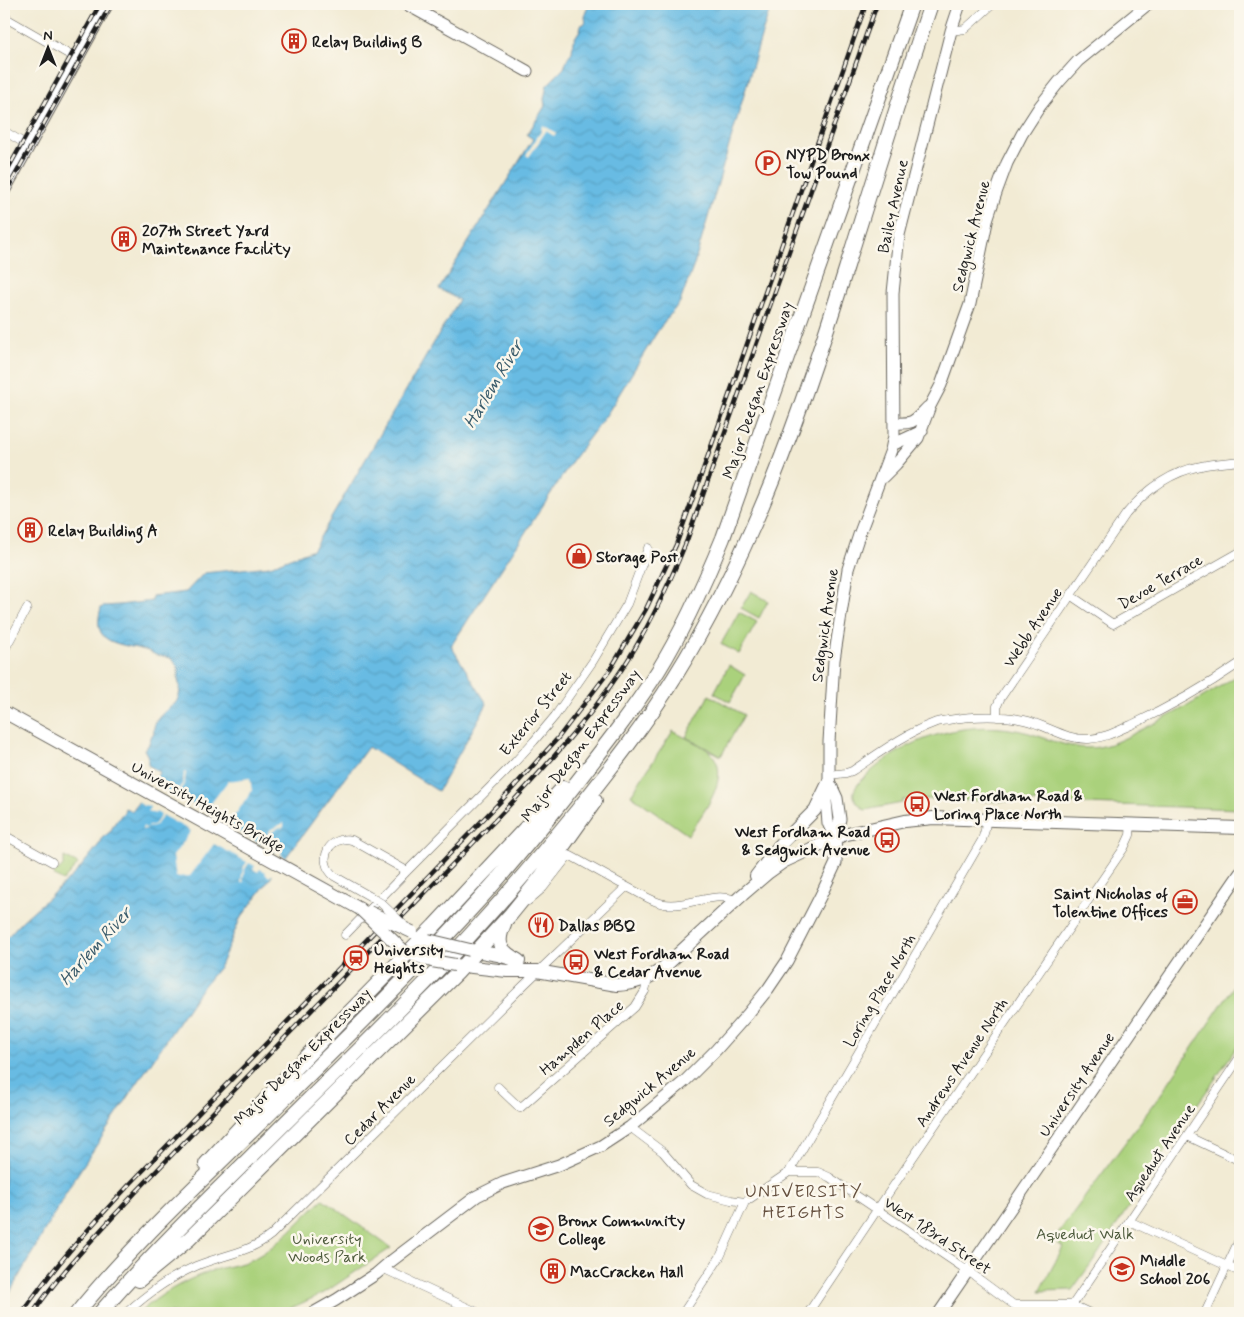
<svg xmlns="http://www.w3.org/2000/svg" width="1244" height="1317" viewBox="0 0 1244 1317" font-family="Mynerve,sans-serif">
<defs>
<pattern id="water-waves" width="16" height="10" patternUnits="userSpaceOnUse" patternTransform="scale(1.25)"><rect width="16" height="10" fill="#67bbe3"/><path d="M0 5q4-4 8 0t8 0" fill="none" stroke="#59a0c2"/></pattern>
</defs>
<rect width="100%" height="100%" fill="#fbf7ec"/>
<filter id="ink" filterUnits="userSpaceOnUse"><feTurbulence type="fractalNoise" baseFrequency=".02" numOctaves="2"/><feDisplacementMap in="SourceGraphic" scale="10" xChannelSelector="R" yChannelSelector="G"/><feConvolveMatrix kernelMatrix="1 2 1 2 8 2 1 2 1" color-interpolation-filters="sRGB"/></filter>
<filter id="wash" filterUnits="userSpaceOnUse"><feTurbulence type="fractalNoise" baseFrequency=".0096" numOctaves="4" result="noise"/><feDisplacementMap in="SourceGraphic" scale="20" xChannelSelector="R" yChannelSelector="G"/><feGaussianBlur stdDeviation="1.12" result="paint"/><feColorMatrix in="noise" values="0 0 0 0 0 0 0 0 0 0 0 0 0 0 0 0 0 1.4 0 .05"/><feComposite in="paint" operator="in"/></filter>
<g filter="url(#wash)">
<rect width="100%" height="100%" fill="#f2ebd4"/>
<path fill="#aad17b" stroke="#63764c" d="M 751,591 L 768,601 L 759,618 L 741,608 Z
M 739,612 L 757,622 L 739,654 L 721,644 Z
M 729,665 L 745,675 L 730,702 L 714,693 Z
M 1240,673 L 1240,809 L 930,799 L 902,800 L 902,803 L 865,810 C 849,797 851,790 865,777 C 907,736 971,717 1029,733 C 1052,740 1075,751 1099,747 C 1115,744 1131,735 1145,728 C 1178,712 1210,694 1240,673 Z
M 709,695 L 744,715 L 721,756 L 686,737 Z
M 673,731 C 681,736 704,746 710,752 C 734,776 702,814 688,835 L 631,795 Z
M 64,857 L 78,864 L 63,881 L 53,875 C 60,868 65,869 64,857 Z
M 1240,977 L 1240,1042 L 1216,1078 L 1172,1140 L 1098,1254 L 1072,1290 L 1040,1291 L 1063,1247 L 1053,1240 L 1161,1094 Z
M 323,1199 L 391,1248 L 324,1293 L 280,1313 L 139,1313 C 159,1295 183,1281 208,1272 C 223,1266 239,1266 253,1259 C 280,1245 301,1219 323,1199 Z"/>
<path fill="url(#water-waves)" stroke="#426c80" d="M 588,4 L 772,4 L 763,30 L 694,265 L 680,302 L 659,329 L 607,414 L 574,458 L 451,646 L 487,704 L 438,791 L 368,747 L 240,919 L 220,966 L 201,989 L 144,1073 L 71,1184 L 4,1303 L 4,940 L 11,933 L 22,921 L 67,881 L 80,868 L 101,842 L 102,838 L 110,832 L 116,821 L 124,812 L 125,808 L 132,811 L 160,772 L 148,765 L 148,757 L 144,749 L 148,746 L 152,735 L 154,733 C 152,718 168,710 178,701 C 179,697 180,690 180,686 C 179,684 178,681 178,679 C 178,673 179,669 176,664 C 169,654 164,658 156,655 C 152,653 149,651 145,650 C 119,643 90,645 101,608 L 104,606 L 119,605 L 152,601 L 152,596 L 186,592 L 204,573 L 270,566 L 313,549 L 459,300 L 439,289 L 533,139 L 527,135 L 545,106 L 544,99 L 547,85 L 564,68 L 568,57 L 572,52 L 573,41 L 580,30 L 581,25 L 584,24 C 587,20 585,20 585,16 C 585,12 588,8 588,4 Z"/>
<path fill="#f2ebd4" d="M 543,125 L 556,133 L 554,136 L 546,131 L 529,157 L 526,155 L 542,130 L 541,128 Z
M 186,772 L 184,786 L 177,795 L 205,811 L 228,781 L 250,778 L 252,791 L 228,825 L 261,844 L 271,829 L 284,823 L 284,827 L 281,828 L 280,827 L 272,832 L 265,842 L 274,847 L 272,850 L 276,852 L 277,849 L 282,852 L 281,855 L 288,859 L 275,876 L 271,875 L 270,877 L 265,874 L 266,872 L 260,869 L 258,872 L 253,869 L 255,866 L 249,863 L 245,869 L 243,879 L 244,882 L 241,883 L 243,868 L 247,862 L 214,844 L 190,876 L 176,877 L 173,856 L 191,831 L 163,816 L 156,825 L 142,830 L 143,826 L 145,828 L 155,824 L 161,815 L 156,812 L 155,814 L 148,811 L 150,807 L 145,805 L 143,806 L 137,800 L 152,779 L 157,782 L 156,785 L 161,788 L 163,784 L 168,787 L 166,791 L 175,795 L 182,785 L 184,774 L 183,773 Z"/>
</g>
<g filter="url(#ink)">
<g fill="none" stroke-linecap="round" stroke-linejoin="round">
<g stroke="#67645c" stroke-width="9">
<path id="street" d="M 4,17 L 77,59
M 951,31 L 965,29 L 993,4
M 4,131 L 29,146
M 1070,595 L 1113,624 L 1240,552
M 4,651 L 27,608
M 997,717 L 997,706 L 1000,699 L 1126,514 C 1146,490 1170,472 1201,466 C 1214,463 1227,463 1240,461
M 829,775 L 846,773 L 852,771 C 878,754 904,734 934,723 C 938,721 944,721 948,720 C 973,716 999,715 1024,720 C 1047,725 1065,740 1089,739 C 1105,738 1117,731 1131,725 C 1170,707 1205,687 1240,663
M 4,835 L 52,862
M 371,897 L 334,876 C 316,860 329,835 352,840 L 407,871
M 528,901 L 543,888 L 569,855 C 590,866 611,879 633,890 C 643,895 653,902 664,904 C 689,908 711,891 736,900
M 345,935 L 407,871 L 515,762 L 534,741 L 555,716 L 593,661 L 627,604 L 648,548
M 498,1087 L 520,1108 L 635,1007 L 645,991 L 648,978
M 630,1127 L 663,1152 L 691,1185 L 707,1194 L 731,1200 L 745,1202 L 789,1172 L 818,1172 L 829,1177 L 968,1271 L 1014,1305 L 1073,1305 L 1090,1313
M 1187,1136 L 1240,1161
M 789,1172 L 982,840 L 985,830 L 986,820
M 1129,1221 L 1240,1272
M 382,1268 L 479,1313
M 126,1313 C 147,1294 170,1277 196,1266 C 222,1255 249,1253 271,1235 L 525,984 L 626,887
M 683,1313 L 720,1257 L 745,1202
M 808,1313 L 877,1210 L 1124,848 L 1130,835 L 1131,824
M 1067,1313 L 1240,1057
M 1205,1313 L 1240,1238"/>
</g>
<g stroke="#67645c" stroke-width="13">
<path id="secondary" d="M 406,4 L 527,71
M 894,423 C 915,424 914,421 928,407
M 892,445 L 922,431
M 883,477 L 896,464 L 918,438 L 930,406 L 941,385 L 970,304 L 988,217 L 997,190 L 1007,163 L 1022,134 L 1040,106 L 1059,82 L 1078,61 L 1148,4
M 829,781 L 837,798 L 840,819 L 835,838
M 313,1313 L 336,1300 L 376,1274 L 390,1262 L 477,1196 L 503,1183 L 559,1165 L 601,1146 L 630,1127 L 685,1081 L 716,1050 L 747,1015 L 768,989 L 787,961 L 821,895 L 836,863 L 836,854 L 835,838 L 828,823 L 826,801 L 829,781 L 829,742 L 834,660 L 848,569 L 859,535 L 891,450 L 894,436 L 893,293 L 899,235 L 951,31 L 960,4
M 939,1313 L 1240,873"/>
</g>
<g stroke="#67645c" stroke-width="14">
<path id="primary" d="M 4,190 L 107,4
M 4,712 L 360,909
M 756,876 L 779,846 L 815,810 L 829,781
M 470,950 L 498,955 L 515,960
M 455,965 L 507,971 L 537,971 L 617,985 C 635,984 649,979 662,969 L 741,896 L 769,872 L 783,862 L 811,849 L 843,835 L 905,821 L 933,818 L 1240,828"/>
</g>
<g stroke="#67645c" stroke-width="16">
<path id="highway" d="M 504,924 C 495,944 500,951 518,961
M 206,1164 L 294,1069 L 434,926 L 563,788
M 139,1280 L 189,1239 L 457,973 L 511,914 L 541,877 L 595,801
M 77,1313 C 133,1244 198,1184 261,1122 C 331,1053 402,984 469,911 C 507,870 542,827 577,782 C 605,746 633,710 658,671 C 684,629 704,584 723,538 L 912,4
M 100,1313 C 152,1253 209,1198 266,1142 C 339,1069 414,998 483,921 C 515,886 546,849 576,812 C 610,769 645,725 674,678 C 753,551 802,410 846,269 C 874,180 901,92 931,4"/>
</g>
<use href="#street" stroke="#fff" stroke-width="8"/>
<use href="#secondary" stroke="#fff" stroke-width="11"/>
<use href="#primary" stroke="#fff" stroke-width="12"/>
<use href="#highway" stroke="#fff" stroke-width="14"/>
<g stroke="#1c1c1c" stroke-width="4.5">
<path id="rail" d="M 4,176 L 100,4
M 4,195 L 111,4
M 22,1313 C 53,1267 91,1226 129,1185 L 500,802 L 558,738 L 610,670 L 646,609 L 676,545 L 704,467 L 866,4
M 33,1313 C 63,1269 100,1231 135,1193 L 505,810 C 545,767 585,724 618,675 C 647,633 668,587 687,540 L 877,4"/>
</g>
<use href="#rail" stroke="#fbf7ec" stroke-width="2.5" stroke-dasharray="8" stroke-linecap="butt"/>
<g stroke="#67645c" stroke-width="9" stroke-linecap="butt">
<path id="street-bridge" d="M 371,897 L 381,903 L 403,924"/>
</g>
<g stroke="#67645c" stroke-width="14" stroke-linecap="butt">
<path id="primary-bridge" d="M 360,909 L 404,951
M 369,912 L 412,932
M 428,940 L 470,950
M 413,955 L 432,961 L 455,965"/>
</g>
<use href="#street-bridge" stroke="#fff" stroke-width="8"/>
<use href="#primary-bridge" stroke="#fff" stroke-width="12"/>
</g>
</g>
<defs>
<g id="building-ring" transform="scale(1.25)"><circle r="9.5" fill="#fbf7ec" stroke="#c8321e" stroke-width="1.5"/><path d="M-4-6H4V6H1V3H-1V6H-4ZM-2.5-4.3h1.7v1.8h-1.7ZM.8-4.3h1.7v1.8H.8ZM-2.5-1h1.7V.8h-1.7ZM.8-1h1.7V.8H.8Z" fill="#c8321e"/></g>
<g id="parking-ring" transform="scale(1.25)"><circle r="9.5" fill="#fbf7ec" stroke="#c8321e" stroke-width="1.5"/><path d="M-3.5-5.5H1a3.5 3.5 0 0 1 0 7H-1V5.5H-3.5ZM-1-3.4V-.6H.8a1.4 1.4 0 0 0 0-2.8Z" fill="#c8321e"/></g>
<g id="shop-ring" transform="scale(1.25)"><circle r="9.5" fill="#fbf7ec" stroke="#c8321e" stroke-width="1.5"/><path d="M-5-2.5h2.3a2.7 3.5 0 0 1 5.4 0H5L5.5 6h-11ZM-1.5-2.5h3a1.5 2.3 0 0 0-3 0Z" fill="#c8321e"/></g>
<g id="bus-ring" transform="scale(1.25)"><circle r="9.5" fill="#fbf7ec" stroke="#c8321e" stroke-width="1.5"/><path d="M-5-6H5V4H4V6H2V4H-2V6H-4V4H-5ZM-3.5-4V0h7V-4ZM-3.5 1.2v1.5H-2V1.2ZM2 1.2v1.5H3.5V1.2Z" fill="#c8321e"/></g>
<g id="office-ring" transform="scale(1.25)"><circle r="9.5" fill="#fbf7ec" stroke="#c8321e" stroke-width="1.5"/><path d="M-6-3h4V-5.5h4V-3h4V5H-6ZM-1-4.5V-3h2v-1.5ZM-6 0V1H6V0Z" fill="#c8321e"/></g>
<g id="restaurant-ring" transform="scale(1.25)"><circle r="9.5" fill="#fbf7ec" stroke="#c8321e" stroke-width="1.5"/><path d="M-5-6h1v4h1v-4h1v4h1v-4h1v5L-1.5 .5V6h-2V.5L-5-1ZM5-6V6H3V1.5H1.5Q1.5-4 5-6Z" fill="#c8321e"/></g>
<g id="station-ring" transform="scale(1.25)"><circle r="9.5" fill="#fbf7ec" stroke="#c8321e" stroke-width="1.5"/><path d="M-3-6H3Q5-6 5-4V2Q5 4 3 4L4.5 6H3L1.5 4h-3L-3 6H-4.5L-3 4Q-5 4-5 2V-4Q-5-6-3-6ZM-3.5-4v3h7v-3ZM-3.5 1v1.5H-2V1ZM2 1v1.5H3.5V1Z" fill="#c8321e"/></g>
<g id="university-ring" transform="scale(1.25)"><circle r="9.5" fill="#fbf7ec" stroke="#c8321e" stroke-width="1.5"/><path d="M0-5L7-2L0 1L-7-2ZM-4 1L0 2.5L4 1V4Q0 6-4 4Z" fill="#c8321e"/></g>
<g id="school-ring" transform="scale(1.25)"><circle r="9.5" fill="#fbf7ec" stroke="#c8321e" stroke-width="1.5"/><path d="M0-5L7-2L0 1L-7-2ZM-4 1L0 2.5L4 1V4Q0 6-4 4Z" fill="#c8321e"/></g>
</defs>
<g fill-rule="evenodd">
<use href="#building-ring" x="294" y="41"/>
<use href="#parking-ring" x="768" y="163"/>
<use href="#building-ring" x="124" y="239"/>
<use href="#building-ring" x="30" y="530"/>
<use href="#shop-ring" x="579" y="556"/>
<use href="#bus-ring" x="917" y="804"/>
<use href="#bus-ring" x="887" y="840"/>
<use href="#office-ring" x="1185" y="902"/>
<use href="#restaurant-ring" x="541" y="925"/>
<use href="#station-ring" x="356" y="958"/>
<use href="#bus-ring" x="576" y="962"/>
<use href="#university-ring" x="541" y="1229"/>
<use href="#school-ring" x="1122" y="1269"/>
<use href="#building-ring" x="553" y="1271"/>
</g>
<g text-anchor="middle" stroke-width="5" stroke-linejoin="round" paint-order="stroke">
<g font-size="16" font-weight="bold" fill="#1c1c1c" stroke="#fbf7ec" text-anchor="start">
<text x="312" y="47">Relay Building B</text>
<text x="786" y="160">NYPD Bronx<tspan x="786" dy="18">Tow Pound</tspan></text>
<text x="142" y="236">207th Street Yard<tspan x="142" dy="18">Maintenance Facility</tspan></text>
<text x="48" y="536">Relay Building A</text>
<text x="596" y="562">Storage Post</text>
<text x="934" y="801">West Fordham Road &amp;<tspan x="934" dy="18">Loring Place North</tspan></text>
<text x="870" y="837" text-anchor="end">West Fordham Road<tspan x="870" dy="18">&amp; Sedgwick Avenue</tspan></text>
<text x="1168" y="899" text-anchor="end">Saint Nicholas of<tspan x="1168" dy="18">Tolentine Offices</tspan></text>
<text x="558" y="931">Dallas BBQ</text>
<text x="374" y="955">University<tspan x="374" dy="18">Heights</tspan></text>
<text x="594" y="959">West Fordham Road<tspan x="594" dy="18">&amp; Cedar Avenue</tspan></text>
<text x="558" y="1226">Bronx Community<tspan x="558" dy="18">College</tspan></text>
<text x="1140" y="1266">Middle<tspan x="1140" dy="18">School 206</tspan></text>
<text x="570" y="1277">MacCracken Hall</text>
</g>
<g font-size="16" fill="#1c1c1c" stroke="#fbf7ec">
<text transform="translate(892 206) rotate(-78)" y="6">Bailey Avenue</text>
<text transform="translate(970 236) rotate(-76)" y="6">Sedgwick Avenue</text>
<text transform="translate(757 390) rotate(-71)" y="6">Major Deegan Expressway</text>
<text transform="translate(1160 581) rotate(-30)" y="6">Devoe Terrace</text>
<text transform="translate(824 625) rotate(-82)" y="6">Sedgwick Avenue</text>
<text transform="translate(1032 627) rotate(-56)" y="6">Webb Avenue</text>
<text transform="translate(535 713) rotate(-51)" y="6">Exterior Street</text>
<text transform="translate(580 745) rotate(-53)" y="6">Major Deegan Expressway</text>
<text transform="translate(208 806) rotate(29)" y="6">University Heights Bridge</text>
<text transform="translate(879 990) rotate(-60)" y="6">Loring Place North</text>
<text transform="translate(581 1037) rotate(-41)" y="6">Hampden Place</text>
<text transform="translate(302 1056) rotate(-45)" y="6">Major Deegan Expressway</text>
<text transform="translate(961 1062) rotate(-56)" y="6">Andrews Avenue North</text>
<text transform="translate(1076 1084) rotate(-56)" y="6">University Avenue</text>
<text transform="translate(649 1086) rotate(-40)" y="6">Sedgwick Avenue</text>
<text transform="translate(379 1109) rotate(-45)" y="6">Cedar Avenue</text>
<text transform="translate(1159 1152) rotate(-56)" y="6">Aqueduct Avenue</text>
<text transform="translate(938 1235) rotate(34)" y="6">West 183rd Street</text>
</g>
<g font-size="16" fill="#4e5b3d" stroke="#fbf7ec">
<text x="1085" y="1239">Aqueduct Walk</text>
<text x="327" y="1244">University<tspan x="327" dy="18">Woods Park</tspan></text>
</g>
<g font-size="18" font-style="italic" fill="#3a5c6c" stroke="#fbf7ec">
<text transform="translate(493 384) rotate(-59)" y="6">Harlem River</text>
<text transform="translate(95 946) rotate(-48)" y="6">Harlem River</text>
</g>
<g font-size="18" letter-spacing="1" fill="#65503f" stroke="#fbf7ec">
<text x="804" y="1197">UNIVERSITY<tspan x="804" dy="21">HEIGHTS</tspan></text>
</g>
</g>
<rect width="1244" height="1317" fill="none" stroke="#fbf7ec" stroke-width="20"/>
<g transform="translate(48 48)" stroke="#fbf7ec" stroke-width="4" paint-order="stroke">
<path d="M0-4L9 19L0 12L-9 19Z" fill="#1c1c1c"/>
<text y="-8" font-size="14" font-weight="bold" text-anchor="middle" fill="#1c1c1c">N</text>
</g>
</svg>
